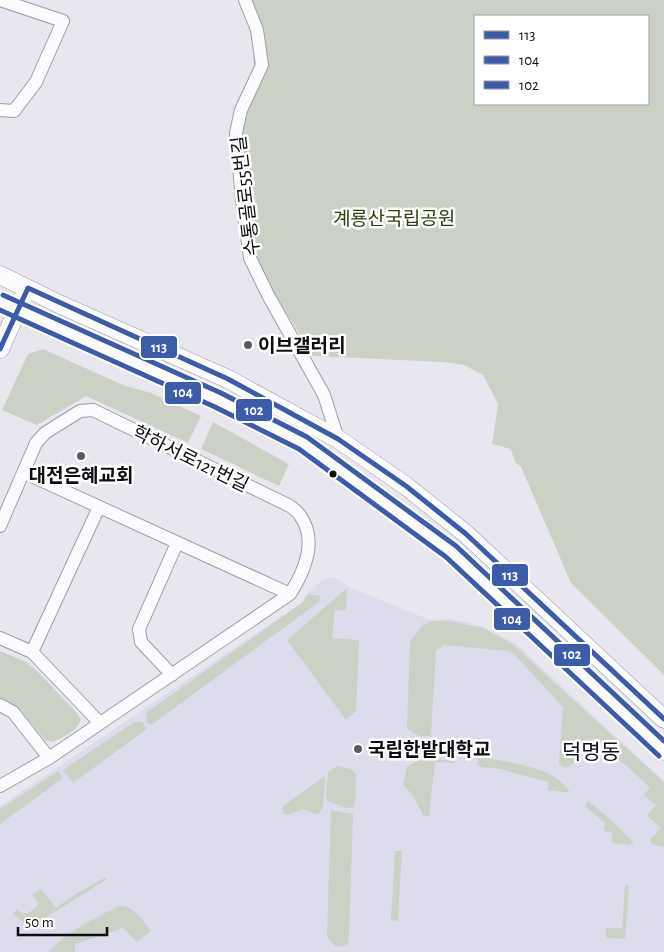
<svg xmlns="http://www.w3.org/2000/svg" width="664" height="952" viewBox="0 0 664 952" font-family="'Alegreya Sans','Noto Sans KR',sans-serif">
<rect width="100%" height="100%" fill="#e8e7f0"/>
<path fill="#dddced" d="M 333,577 L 351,588 L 430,620 L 449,619 L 467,622 L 484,627 L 515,643 L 664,781 L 664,952 L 0,952 L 0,806 L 301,603 L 308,593 L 322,580 Z"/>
<path fill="#cbd1c5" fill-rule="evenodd" d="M 239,0 L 664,0 L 664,675 L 571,583 L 521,467 L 515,462 L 511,449 L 492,444 L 498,404 L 483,375 L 464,365 L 443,362 L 313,356 L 267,281 L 254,256 L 240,133 L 245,109 L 256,87 L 253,59 L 255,48 L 253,36 ZM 475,16 L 648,16 L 648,104 L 475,104 Z
M 43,349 L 123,385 L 151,393 L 201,416 L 188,443 L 86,396 L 37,425 L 2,410 L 28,354 Z
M 213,422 L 289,464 L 279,486 L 201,449 Z
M 347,588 L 346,611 L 335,610 L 332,638 L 359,640 L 356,711 L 346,720 L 287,640 Z
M 308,594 L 321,596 L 319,602 L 151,725 L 146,722 L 147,712 L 302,603 Z
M 432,621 L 449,621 L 483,628 L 514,645 L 571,698 L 664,782 L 664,847 L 652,844 L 650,840 L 661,828 L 647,816 L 656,805 L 644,795 L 650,787 L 594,738 L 573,764 L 566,768 L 559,764 L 563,707 L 515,655 L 509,651 L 444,645 L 436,651 L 431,736 L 419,736 L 407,729 L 410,641 L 422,626 Z
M 0,651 L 26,662 L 35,669 L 77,713 L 81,720 C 76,732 63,737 53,742 L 45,740 L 18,707 L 0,698 Z
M 134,722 L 142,722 L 147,729 L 73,783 L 63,770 Z
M 480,757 C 506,762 557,766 570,793 L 548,790 L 548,782 L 500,769 L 481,767 L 477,764 L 478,759 Z
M 422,758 L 455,761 L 455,763 L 435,762 L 429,816 L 424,816 L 411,793 L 403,785 L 407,767 Z
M 337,766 L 351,769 L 356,774 L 355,807 L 346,808 L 327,801 L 326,794 L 328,772 Z
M 58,771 L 63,778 L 0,824 L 0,809 Z
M 325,776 L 323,808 L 318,815 L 303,809 L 288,815 L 283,814 L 283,806 Z
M 588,801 L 612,821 L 634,843 L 629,845 L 612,843 L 612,832 L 604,831 L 605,823 L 585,806 Z
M 331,810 L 353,814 L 349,938 L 348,944 L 342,947 L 335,946 L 327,937 Z
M 395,851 L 402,851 L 398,921 L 391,920 Z
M 106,877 L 107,879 L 39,922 L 25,923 L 13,914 L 17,909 L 21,913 L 28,913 L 37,907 L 38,902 L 32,895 L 41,889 L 56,908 L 74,895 Z
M 625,885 L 629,885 L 625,939 L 606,938 L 606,928 L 622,928 Z
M 119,906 C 135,906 142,920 151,931 L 137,942 L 123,928 L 75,944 L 75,952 L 48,952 C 70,930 91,920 119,906 Z"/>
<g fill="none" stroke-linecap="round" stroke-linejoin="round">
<g stroke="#9e9da4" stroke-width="14">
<path id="street" d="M 0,0 L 63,21 L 36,82 L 14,111 L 0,110
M 245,0 L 257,30 L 262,65 L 241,110 L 236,133 L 242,200 L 250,258 L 268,295 L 324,395 L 338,439
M 25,473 L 290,594
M 0,526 L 36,443 L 45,433 L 80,411 L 93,410 L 290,506 C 294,509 299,513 301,517 C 318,542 304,572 290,594 L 49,758 L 0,786
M 0,638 L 32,652 L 100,723
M 32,652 L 99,507
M 172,675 L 141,642 L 139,629 L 177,543
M 0,705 L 13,712 L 49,758"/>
</g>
<g stroke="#9e9da4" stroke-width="19">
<path id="secondary" d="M 0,275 L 61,305 L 228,379 L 338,439 L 406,486 L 466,534 L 664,719
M 0,302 L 218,400 L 252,416 L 303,443 L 451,551 L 664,751
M 0,349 L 22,300"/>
</g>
<use href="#street" stroke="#fcfbfd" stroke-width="12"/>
<use href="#secondary" stroke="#fcfbfd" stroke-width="18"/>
<g stroke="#fff" stroke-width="9">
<path id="bus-1" d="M 0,349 L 28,288 L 228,379 L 338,439 L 406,486 L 466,534 L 664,719"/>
</g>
<g stroke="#fff" stroke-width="9">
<path id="bus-2" d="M 0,310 L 215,407 L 299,449 L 446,557 L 659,756"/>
</g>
<g stroke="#fff" stroke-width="9">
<path id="bus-3" d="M 3,295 L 221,393 L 307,437 L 456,546 L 664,741"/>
</g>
<use href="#bus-1" stroke="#3d5bab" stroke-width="5"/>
<use href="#bus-2" stroke="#3d5bab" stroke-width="5"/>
<use href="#bus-3" stroke="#3d5bab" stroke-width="5"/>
</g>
<g fill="#5a5960" stroke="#fff" stroke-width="2">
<circle cx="248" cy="345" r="5"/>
<circle cx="81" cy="456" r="5"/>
<circle cx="358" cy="749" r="5"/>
</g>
<circle fill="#0d0d12" stroke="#fff" stroke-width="2" cx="333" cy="474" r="4.5"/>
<g text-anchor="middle" stroke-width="5" stroke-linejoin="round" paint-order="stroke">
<g font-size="19" fill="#0d0d12" stroke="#fff">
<text transform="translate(245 196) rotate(-97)" y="7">수통골로55번길</text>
<text transform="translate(191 458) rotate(26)" y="7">학하서로121번길</text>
</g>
<g font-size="19" fill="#30400e" stroke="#fff">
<text x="394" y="225">계룡산국립공원</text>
</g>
<g font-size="19" font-weight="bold" fill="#0d0d12" stroke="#fff" text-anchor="start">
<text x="258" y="352">이브갤러리</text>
<text x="81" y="482" text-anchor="middle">대전은혜교회</text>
<text x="368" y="756">국립한밭대학교</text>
</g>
<g font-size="21" fill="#0d0d12" stroke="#fff">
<text x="591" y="759">덕명동</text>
</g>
</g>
<g stroke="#fff" stroke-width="2">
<rect x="140" y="335" width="38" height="24" rx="5" fill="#3d5bab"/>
<rect x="164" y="381" width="38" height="24" rx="5" fill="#3d5bab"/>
<rect x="235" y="398" width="38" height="24" rx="5" fill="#3d5bab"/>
<rect x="491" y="563" width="38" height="24" rx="5" fill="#3d5bab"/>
<rect x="493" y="607" width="38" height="24" rx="5" fill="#3d5bab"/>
<rect x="553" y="643" width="38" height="24" rx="5" fill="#3d5bab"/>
</g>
<g font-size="14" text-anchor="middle" font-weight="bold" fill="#fff">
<text x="159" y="352">113</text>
<text x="183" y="397">104</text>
<text x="254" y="415">102</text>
<text x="510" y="580">113</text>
<text x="512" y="624">104</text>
<text x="572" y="659">102</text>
</g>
<rect x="474" y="15" width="175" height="90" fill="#ffffff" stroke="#9e9ea0"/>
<rect x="484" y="31" width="25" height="8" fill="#3d5bab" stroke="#9e9ea0"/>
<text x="519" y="40" font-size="15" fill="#0d0d12">113</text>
<rect x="484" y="56" width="25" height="8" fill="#3d5bab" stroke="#9e9ea0"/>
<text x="519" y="65" font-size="15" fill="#0d0d12">104</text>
<rect x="484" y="81" width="25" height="8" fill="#3d5bab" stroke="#9e9ea0"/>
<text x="519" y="90" font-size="15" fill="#0d0d12">102</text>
<path d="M18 927v8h89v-8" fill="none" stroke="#0d0d12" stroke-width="2.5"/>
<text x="25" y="927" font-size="15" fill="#0d0d12" stroke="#ffffff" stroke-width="4" paint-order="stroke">50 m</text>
</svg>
